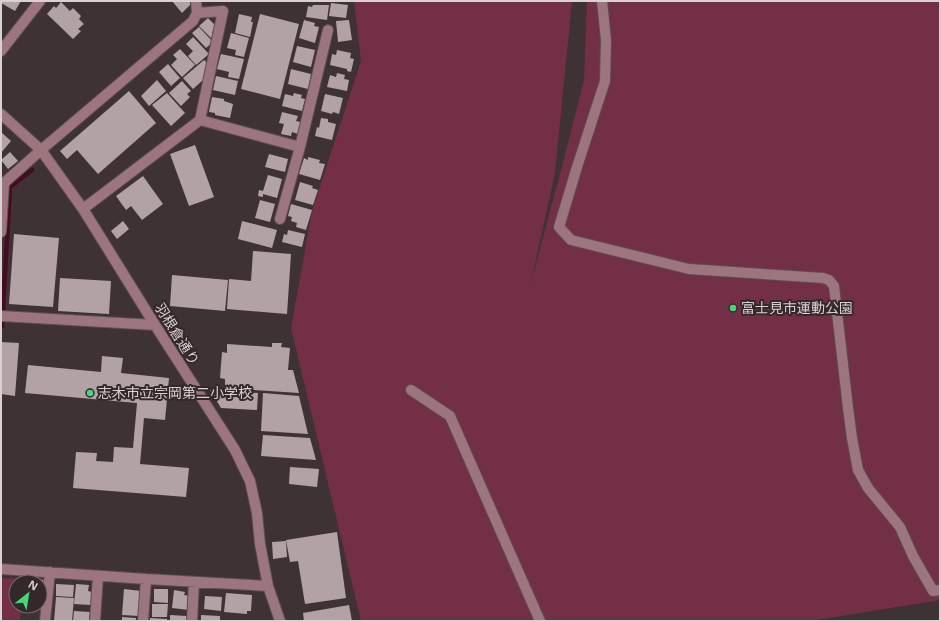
<svg xmlns="http://www.w3.org/2000/svg" width="941" height="622" viewBox="0 0 941 622" font-family="'Open Sans','Noto Sans JP',sans-serif">
<rect width="100%" height="100%" fill="#3f3235"/>
<path fill="#722f45" d="M 354,1 L 572,1 L 555,173 L 531,282 L 560,174 L 584,80 L 587,1 L 940,1 L 940,600 L 810,621 L 361,621 L 291,328 L 312,211 L 361,61 Z
M 1,578 L 23,579 L 23,582 L 16,582 L 16,606 L 21,606 L 20,621 L 1,621 Z"/>
<g fill="none" stroke-linecap="round" stroke-linejoin="round">
<path stroke="#460a22" stroke-width="4.5" d="M 1,326 L 2,326 L 10,187 L 32,170"/>
</g>
<path fill="#b2a2a6" d="M 1,1 L 21,1 L 15,11 L 1,3 Z
M 172,1 L 190,1 L 190,5 L 182,13 Z
M 61,2 L 70,11 L 73,8 L 81,16 L 79,19 L 84,24 L 78,29 L 81,31 L 73,39 L 47,14 L 54,6 L 56,8 Z
M 331,3 L 348,5 L 346,18 L 329,16 Z
M 313,5 L 329,5 L 327,20 L 306,17 L 308,6 L 312,7 Z
M 239,14 L 252,17 L 251,22 L 253,22 L 250,37 L 235,33 Z
M 260,14 L 299,24 L 280,99 L 241,89 Z
M 208,18 L 217,27 L 212,32 L 214,35 L 211,38 L 199,26 Z
M 304,20 L 315,23 L 314,26 L 319,27 L 315,43 L 299,38 Z
M 349,20 L 352,40 L 338,42 L 336,21 Z
M 199,27 L 213,42 L 206,48 L 192,33 Z
M 231,33 L 249,38 L 244,57 L 235,55 L 236,50 L 227,48 Z
M 193,37 L 209,54 L 196,65 L 188,56 L 193,51 L 186,44 Z
M 297,46 L 315,50 L 311,67 L 293,62 Z
M 180,49 L 195,65 L 182,77 L 171,65 L 177,59 L 173,55 Z
M 337,50 L 351,53 L 350,58 L 354,59 L 351,72 L 347,71 L 347,69 L 330,65 L 332,54 L 336,55 Z
M 221,54 L 244,59 L 239,79 L 228,77 L 229,72 L 217,69 Z
M 204,60 L 208,64 L 203,80 L 193,89 L 183,78 Z
M 168,64 L 180,78 L 171,86 L 159,72 Z
M 291,69 L 311,74 L 308,89 L 288,84 Z
M 337,73 L 345,75 L 344,79 L 349,80 L 347,91 L 327,87 L 330,75 L 336,77 Z
M 216,76 L 238,81 L 235,95 L 213,90 Z
M 157,80 L 166,91 L 149,106 L 141,96 Z
M 182,81 L 191,91 L 187,94 L 190,97 L 181,106 L 169,93 Z
M 129,91 L 156,123 L 98,174 L 77,150 L 67,159 L 60,151 Z
M 167,93 L 185,113 L 171,126 L 152,105 Z
M 294,93 L 302,95 L 301,98 L 305,99 L 302,111 L 282,106 L 285,94 L 293,96 Z
M 325,94 L 343,98 L 339,114 L 333,112 L 332,114 L 321,111 Z
M 212,97 L 224,99 L 224,101 L 233,104 L 230,118 L 215,115 L 215,113 L 209,112 Z
M 282,112 L 298,116 L 296,121 L 301,122 L 298,134 L 292,132 L 291,136 L 281,134 L 284,124 L 279,123 Z
M 321,118 L 328,119 L 328,122 L 336,124 L 332,140 L 315,136 L 317,127 L 319,128 Z
M 1,132 L 11,141 L 1,153 Z
M 195,145 L 214,197 L 189,206 L 170,154 Z
M 10,152 L 18,161 L 8,169 L 1,160 Z
M 269,154 L 288,159 L 285,172 L 265,167 Z
M 308,157 L 320,160 L 319,163 L 325,164 L 320,180 L 299,174 L 304,158 L 308,160 Z
M 268,175 L 282,179 L 277,198 L 263,194 L 263,197 L 258,196 L 259,190 L 263,191 Z
M 143,176 L 163,204 L 142,220 L 131,206 L 126,210 L 116,196 Z
M 300,182 L 313,186 L 312,188 L 318,190 L 313,205 L 295,200 Z
M 260,200 L 275,204 L 270,222 L 255,218 Z
M 291,204 L 312,210 L 306,230 L 296,227 L 297,223 L 291,221 L 292,217 L 288,216 Z
M 123,221 L 129,229 L 117,239 L 111,231 Z
M 242,221 L 277,230 L 272,248 L 238,239 Z
M 288,230 L 305,234 L 302,247 L 282,242 L 284,234 L 287,235 Z
M 14,234 L 59,238 L 53,307 L 9,304 Z
M 253,251 L 291,254 L 287,314 L 227,309 L 229,279 L 251,281 Z
M 172,275 L 228,280 L 225,311 L 170,306 Z
M 60,278 L 111,281 L 109,314 L 58,311 Z
M 1,342 L 19,343 L 15,396 L 1,394 Z
M 272,343 L 282,343 L 281,347 L 290,348 L 288,370 L 293,370 L 299,393 L 225,388 L 225,379 L 220,378 L 222,352 L 227,353 L 227,344 L 272,347 Z
M 102,356 L 123,358 L 121,373 L 169,378 L 165,420 L 144,418 L 140,464 L 189,468 L 186,497 L 73,488 L 76,452 L 97,453 L 96,461 L 113,462 L 114,447 L 133,448 L 137,403 L 25,393 L 28,365 L 101,372 Z
M 210,390 L 258,393 L 257,410 L 221,408 Z
M 263,393 L 299,396 L 308,434 L 261,431 Z
M 263,435 L 310,438 L 316,460 L 261,456 Z
M 290,467 L 319,469 L 317,487 L 289,484 Z
M 337,532 L 346,598 L 305,604 L 298,561 L 290,562 L 286,540 Z
M 286,541 L 287,557 L 273,559 L 272,542 Z
M 25,578 L 44,580 L 42,600 L 40,600 L 40,582 L 24,582 Z
M 56,584 L 74,585 L 73,597 L 56,596 Z
M 76,584 L 89,585 L 88,591 L 92,592 L 91,605 L 74,604 Z
M 124,589 L 141,591 L 139,616 L 122,615 Z
M 154,589 L 168,589 L 168,603 L 154,602 Z
M 174,590 L 185,592 L 184,595 L 190,596 L 189,610 L 172,608 Z
M 226,593 L 252,595 L 251,611 L 247,611 L 247,614 L 224,612 Z
M 205,596 L 222,597 L 221,611 L 204,609 Z
M 56,597 L 74,598 L 72,621 L 54,621 Z
M 152,604 L 168,604 L 167,617 L 152,617 Z
M 349,605 L 352,621 L 304,621 L 303,613 Z
M 74,611 L 90,612 L 89,621 L 73,621 Z
M 170,615 L 187,616 L 187,621 L 170,621 Z
M 201,615 L 220,616 L 220,621 L 201,621 Z
M 122,617 L 136,618 L 136,621 L 122,621 Z
M 150,618 L 167,619 L 167,621 L 150,621 Z"/>
<g fill="none" stroke-linecap="round" stroke-linejoin="round">
<g stroke="#5b4f51" stroke-width="12">
<path id="minor" d="M 602,1 L 606,40 L 605,81 L 577,167 L 559,227 L 571,240 L 689,269 L 823,278 L 829,280 L 834,286 L 848,408 L 852,438 L 858,470 L 868,488 L 900,527 L 913,556 L 933,591 L 940,590
M 1,51 L 40,1
M 1,114 L 41,150 L 83,209 L 155,325 L 235,450 L 250,481 L 257,513 L 260,544 L 268,586 L 280,621
M 200,120 L 300,147
M 1,183 L 4,183 L 41,150 L 193,21 L 197,13 L 196,1
M 83,209 L 200,120 L 223,11 L 197,13
M 280,219 L 300,147 L 328,30
M 1,232 L 4,183
M 1,316 L 155,325
M 411,390 L 450,416 L 540,621
M 1,569 L 146,579 L 268,586
M 45,621 L 50,572
M 95,621 L 98,576
M 143,621 L 146,579
M 192,621 L 194,582"/>
</g>
<use href="#minor" stroke="#9c757f" stroke-width="10"/>
</g>
<g fill="#44d77b" stroke="#35282b" stroke-width="1.5">
<circle cx="733" cy="308" r="4"/>
<circle cx="90" cy="393" r="4"/>
</g>
<g text-anchor="middle" stroke-width="4" stroke-linejoin="round" paint-order="stroke">
<g font-size="14" fill="#dad1d3" stroke="#35282b" text-anchor="start">
<text x="741" y="313">富士見市運動公園</text>
<text x="98" y="398">志木市立宗岡第二小学校</text>
</g>
<g font-size="14" fill="#dad1d3" stroke="#35282b">
<text transform="translate(177 334) rotate(58)" y="5">羽根倉通り</text>
</g>
</g>
<rect width="941" height="622" fill="none" stroke="#dad1d3" stroke-width="4"/>
<g transform="translate(28 594) rotate(30)"><circle r="19" fill="#35282b" stroke="#776c6e"/>
<path d="M0-3L7 15L0 10L-7 15Z" fill="#44d77b"/>
<text y="-6" font-size="11" font-weight="bold" text-anchor="middle" fill="#dad1d3">N</text>
</g>
</svg>
